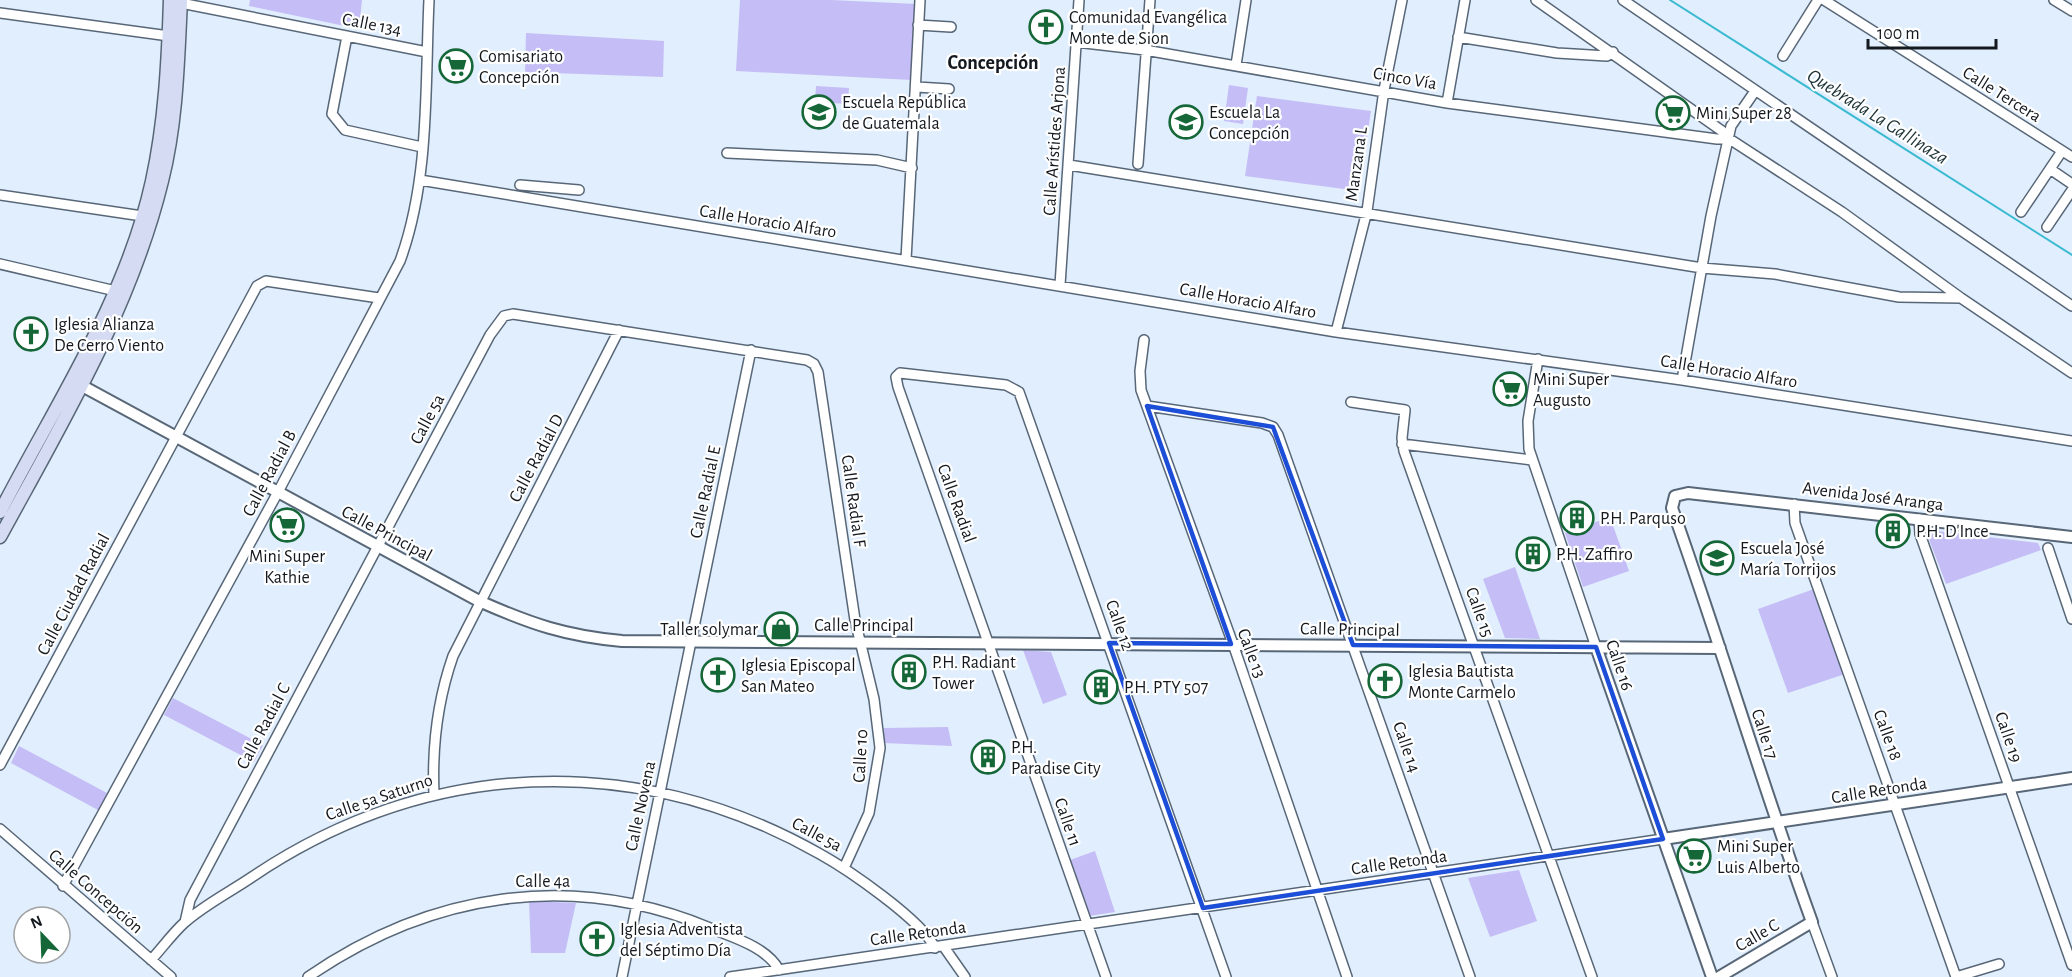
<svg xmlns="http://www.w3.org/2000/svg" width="2072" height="977" viewBox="0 0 2072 977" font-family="'Alegreya Sans',sans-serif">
<rect width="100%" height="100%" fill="#e0eefe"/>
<path fill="#c5bdf5" d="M 250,0 L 362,0 L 359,29 L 249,6 Z
M 740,0 L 831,0 L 917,4 L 912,80 L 736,71 Z
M 526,33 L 664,41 L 663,77 L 525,72 Z
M 1229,85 L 1248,88 L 1243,124 L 1224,121 Z
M 816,86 L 849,88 L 848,104 L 815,102 Z
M 1257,96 L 1371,111 L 1359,191 L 1245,176 Z
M 1610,517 L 1629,571 L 1583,587 L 1565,533 Z
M 1929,530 L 2038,543 L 2041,550 L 1946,584 L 1927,534 Z
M 1515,567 L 1540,639 L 1505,638 L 1483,579 Z
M 1814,589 L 1845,674 L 1788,693 L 1758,609 Z
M 1023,650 L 1051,652 L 1067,695 L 1043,704 Z
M 173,698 L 263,745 L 254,762 L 164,715 Z
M 948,727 L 952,746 L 884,743 L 884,728 Z
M 19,746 L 107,793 L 98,810 L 11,763 Z
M 1095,851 L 1115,912 L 1089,916 L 1070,860 Z
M 1519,870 L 1537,921 L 1490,937 L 1468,878 Z
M 529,901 L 576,903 L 565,953 L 531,953 Z"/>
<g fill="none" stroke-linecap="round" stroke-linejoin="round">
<path stroke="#3abad1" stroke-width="2" d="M 1670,0 L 2072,255"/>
<g stroke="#586777" stroke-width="12">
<path id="minor" d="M 1536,0 L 1722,131 L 1728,138 L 1842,212 L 1961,298 L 2072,373
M 1623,0 L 2072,306
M 1824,0 L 2072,157
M 2054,0 L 2072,11
M 176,2 L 427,52
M 0,13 L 169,36
M 918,25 L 951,27
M 347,36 L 332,114 L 345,130 L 422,147
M 1458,37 L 1557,53 L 1607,56 L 1613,52
M 1076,42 L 1145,50 L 1447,103 L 1717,139 L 1728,138
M 1783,56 L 1818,0
M 1236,65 L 1246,0
M 917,87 L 949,89
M 1447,103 L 1465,0
M 727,153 L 877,160 L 912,168
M 1138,164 L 1150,0
M 1069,165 L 1702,268 L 1775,274 L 1899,297 L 1961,298
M 2050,169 L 2072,184
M 420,180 L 1336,332 L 1682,380 L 2072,441
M 520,185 L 579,190
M 0,195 L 149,217
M 2021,212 L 2062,151
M 2047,227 L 2072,190
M 906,260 L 920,0
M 0,264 L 120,292
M 1060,285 L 1079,0
M 1336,332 L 1367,211 L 1384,90 L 1402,0
M 1144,340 L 1140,371 L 1141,390 L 1233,644 L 1347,977
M 1538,359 L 1528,421 L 1529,449 L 1596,647
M 1682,380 L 1711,216 L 1731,126 L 1755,91
M 1351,402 L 1405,410 L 1402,438 L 1404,451 L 1592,977
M 1147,406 L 1262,423 L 1273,427 L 1278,435 L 1470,977
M 1402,444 L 1532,460
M 1794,504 L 1795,523 L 1956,977
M 1919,519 L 1920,534 L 2072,965
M 2048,548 L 2072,619
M 0,765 L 257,286 L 266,281 L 379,298
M 434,794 C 432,748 438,699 453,656 L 619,330
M 0,829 L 171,977
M 63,886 L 278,492 L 400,261 C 430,179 425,86 429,0
M 185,922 L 190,900 L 490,335 L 504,316 L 513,314 L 807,360 L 814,364 L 818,372 L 855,620 L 874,699 L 880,748 L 869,813 L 844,868
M 1812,922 L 1832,977
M 944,947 L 965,977
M 151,960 C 162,948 172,934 184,923 C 204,905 230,892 252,877 C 427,759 635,749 820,854 C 847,869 922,920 935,948
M 308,977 C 430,893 571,870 710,928 C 732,937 767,947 779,970
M 622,977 L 751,350
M 730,977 L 1663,839
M 1106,977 L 898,387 L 896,377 L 900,373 L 1006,385 L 1019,392 L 1226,977
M 1956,977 L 1999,964"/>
</g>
<g stroke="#586777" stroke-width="14">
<path id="tertiary" d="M 75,382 L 479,601 C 531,624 566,636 622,641 L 1720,648
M 1596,647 L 1712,977
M 1663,839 L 2072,778
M 1719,977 L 1812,922 C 1762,785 1721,645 1672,508 L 1675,496 L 1688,493 L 2072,537"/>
</g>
<g stroke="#586777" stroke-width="15">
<path id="secondary" d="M 0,512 C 55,405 126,300 152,181 C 165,122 168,61 170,0
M 0,537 C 62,423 131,308 162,181 C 177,122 178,60 181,0"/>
</g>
<use href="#minor" stroke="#fff" stroke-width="9"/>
<use href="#tertiary" stroke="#fff" stroke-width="10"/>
<use href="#secondary" stroke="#d4dbf2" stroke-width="12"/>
</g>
<path fill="none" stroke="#1d4ed8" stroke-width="4.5" stroke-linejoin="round" d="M 1147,406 L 1273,427 L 1353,645 L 1596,647 L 1663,839 L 1203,908 L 1109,643 L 1231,644 Z"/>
<defs>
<g id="church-ring" transform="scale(1.725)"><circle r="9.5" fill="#fff" stroke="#156738" stroke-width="1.5"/><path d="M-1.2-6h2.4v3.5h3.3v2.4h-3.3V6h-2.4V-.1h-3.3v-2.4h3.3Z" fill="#156738"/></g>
<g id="supermarket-ring" transform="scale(1.725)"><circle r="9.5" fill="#fff" stroke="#156738" stroke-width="1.5"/><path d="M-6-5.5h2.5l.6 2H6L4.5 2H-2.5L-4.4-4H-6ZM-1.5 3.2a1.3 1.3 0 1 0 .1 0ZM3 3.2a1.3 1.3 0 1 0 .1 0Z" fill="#156738"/></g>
<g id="school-ring" transform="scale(1.725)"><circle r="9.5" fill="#fff" stroke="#156738" stroke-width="1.5"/><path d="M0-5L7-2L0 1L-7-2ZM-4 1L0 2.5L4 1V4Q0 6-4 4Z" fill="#156738"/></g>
<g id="building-ring" transform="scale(1.725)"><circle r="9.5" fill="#fff" stroke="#156738" stroke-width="1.5"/><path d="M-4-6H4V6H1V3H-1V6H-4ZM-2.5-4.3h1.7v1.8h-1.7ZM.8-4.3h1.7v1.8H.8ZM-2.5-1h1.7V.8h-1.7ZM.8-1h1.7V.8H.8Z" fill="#156738"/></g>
<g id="shop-ring" transform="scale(1.725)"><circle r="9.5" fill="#fff" stroke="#156738" stroke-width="1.5"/><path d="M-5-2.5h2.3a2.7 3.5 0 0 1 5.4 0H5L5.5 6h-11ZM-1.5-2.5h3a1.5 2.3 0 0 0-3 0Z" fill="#156738"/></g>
</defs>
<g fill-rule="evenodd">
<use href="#church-ring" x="1046" y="27"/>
<use href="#supermarket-ring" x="456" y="66"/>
<use href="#school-ring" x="819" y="112"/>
<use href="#supermarket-ring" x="1673" y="113"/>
<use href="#school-ring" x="1186" y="122"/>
<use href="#church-ring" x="31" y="334"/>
<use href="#supermarket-ring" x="1510" y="389"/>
<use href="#building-ring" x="1577" y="518"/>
<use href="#supermarket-ring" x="287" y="525"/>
<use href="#building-ring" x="1893" y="531"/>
<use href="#building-ring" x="1533" y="554"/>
<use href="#school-ring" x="1717" y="558"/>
<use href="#shop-ring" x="781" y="629"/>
<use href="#building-ring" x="909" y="672"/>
<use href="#church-ring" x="718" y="675"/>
<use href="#church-ring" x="1385" y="681"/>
<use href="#building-ring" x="1101" y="687"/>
<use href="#building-ring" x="988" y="757"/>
<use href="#supermarket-ring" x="1694" y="856"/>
<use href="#church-ring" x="597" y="939"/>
</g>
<g text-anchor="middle" stroke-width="4.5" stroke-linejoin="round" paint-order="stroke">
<g font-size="18" fill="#13191f" stroke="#fff" text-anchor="start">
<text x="1069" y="23">Comunidad Evangélica<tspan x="1069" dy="21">Monte de Sion</tspan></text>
<text x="479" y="62">Comisariato<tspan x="479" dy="21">Concepción</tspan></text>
<text x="842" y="108">Escuela República<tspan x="842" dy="21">de Guatemala</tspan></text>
<text x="1209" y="118">Escuela La<tspan x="1209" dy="21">Concepción</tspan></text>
<text x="1696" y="119">Mini Super 28</text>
<text x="54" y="330">Iglesia Alianza<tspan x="54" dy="21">De Cerro Viento</tspan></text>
<text x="1533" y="385">Mini Super<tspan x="1533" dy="21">Augusto</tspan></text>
<text x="1600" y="524">P.H. Parquso</text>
<text x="1916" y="537">P.H. D'Ince</text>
<text x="1740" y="554">Escuela José<tspan x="1740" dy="21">María Torrijos</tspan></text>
<text x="1556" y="560">P.H. Zaffiro</text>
<text x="287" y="562" text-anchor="middle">Mini Super<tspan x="287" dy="21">Kathie</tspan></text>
<text x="758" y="635" text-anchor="end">Taller solymar</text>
<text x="932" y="668">P.H. Radiant<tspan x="932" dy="21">Tower</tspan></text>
<text x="741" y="671">Iglesia Episcopal<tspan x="741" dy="21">San Mateo</tspan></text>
<text x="1408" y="677">Iglesia Bautista<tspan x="1408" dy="21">Monte Carmelo</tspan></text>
<text x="1124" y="693">P.H. PTY 507</text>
<text x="1011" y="753">P.H.<tspan x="1011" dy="21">Paradise City</tspan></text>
<text x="1717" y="852">Mini Super<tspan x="1717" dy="21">Luis Alberto</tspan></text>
<text x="620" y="935">Iglesia Adventista<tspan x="620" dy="21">del Séptimo Día</tspan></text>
</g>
<g font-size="18" fill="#13191f" stroke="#fff">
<text transform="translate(372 24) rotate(11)" y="6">Calle 134</text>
<text transform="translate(1405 78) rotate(10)" y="6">Cinco Vía</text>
<text transform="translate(2002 94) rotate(32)" y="6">Calle Tercera</text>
<text transform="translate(1054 141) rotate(-86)" y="6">Calle Arístides Arjona</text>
<text transform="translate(1356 164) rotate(-82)" y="6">Manzana L</text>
<text transform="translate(768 221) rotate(9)" y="6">Calle Horacio Alfaro</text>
<text transform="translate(1248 300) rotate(10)" y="6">Calle Horacio Alfaro</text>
<text transform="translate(1729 371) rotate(9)" y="6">Calle Horacio Alfaro</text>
<text transform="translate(427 419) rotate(-62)" y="6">Calle 5a</text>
<text transform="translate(536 458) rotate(-62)" y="6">Calle Radial D</text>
<text transform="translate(269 473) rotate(-62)" y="6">Calle Radial B</text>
<text transform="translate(705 492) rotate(-78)" y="6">Calle Radial E</text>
<text transform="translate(1873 496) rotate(7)" y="6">Avenida José Aranga</text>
<text transform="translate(854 501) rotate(82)" y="6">Calle Radial F</text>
<text transform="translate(957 503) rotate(70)" y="6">Calle Radial</text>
<text transform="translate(387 533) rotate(28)" y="6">Calle Principal</text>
<text transform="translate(73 594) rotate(-62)" y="6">Calle Ciudad Radial</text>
<text transform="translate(1480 612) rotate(70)" y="6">Calle 15</text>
<text x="864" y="631">Calle Principal</text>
<text transform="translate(1120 625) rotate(70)" y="6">Calle 12</text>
<text transform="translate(1350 629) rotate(1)" y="6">Calle Principal</text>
<text transform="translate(1252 653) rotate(69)" y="6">Calle 13</text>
<text transform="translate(1620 665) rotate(71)" y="6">Calle 16</text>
<text transform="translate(263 726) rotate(-62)" y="6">Calle Radial C</text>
<text transform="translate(1765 734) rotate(72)" y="6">Calle 17</text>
<text transform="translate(1888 735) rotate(70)" y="6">Calle 18</text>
<text transform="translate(2009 737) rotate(71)" y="6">Calle 19</text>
<text transform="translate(1407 747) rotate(71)" y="6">Calle 14</text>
<text transform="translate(860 756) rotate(-87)" y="6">Calle 10</text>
<text transform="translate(1879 790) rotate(-9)" y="6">Calle Retonda</text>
<text transform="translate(379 797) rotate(-19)" y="6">Calle 5a Saturno</text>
<text transform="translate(640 806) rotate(-78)" y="6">Calle Novena</text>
<text transform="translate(1068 822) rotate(71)" y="6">Calle 11</text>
<text transform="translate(817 834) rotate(28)" y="6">Calle 5a</text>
<text transform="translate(1399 862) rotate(-8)" y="6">Calle Retonda</text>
<text x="543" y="887">Calle 4a</text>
<text transform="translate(96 891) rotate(41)" y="6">Calle Concepción</text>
<text transform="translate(918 933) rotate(-8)" y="6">Calle Retonda</text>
<text transform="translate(1757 935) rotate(-30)" y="6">Calle C</text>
</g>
<g font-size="20" font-weight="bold" fill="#13191f" stroke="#fff">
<text x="993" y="69">Concepción</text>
</g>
<g font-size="20" font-style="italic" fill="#1d3337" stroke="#fff">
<text transform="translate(1878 116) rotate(32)" y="7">Quebrada La Gallinaza</text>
</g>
</g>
<g transform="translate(42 935) rotate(337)"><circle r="28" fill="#ffffff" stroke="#a1a3a5" stroke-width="1.5"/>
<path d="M0-4.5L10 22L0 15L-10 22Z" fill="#156738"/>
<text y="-9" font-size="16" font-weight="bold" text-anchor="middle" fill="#13191f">N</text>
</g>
<path d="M1868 39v9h128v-9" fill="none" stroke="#13191f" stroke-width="3"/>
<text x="1877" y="39" font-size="18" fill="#13191f" stroke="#ffffff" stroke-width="4.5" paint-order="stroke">100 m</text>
</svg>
